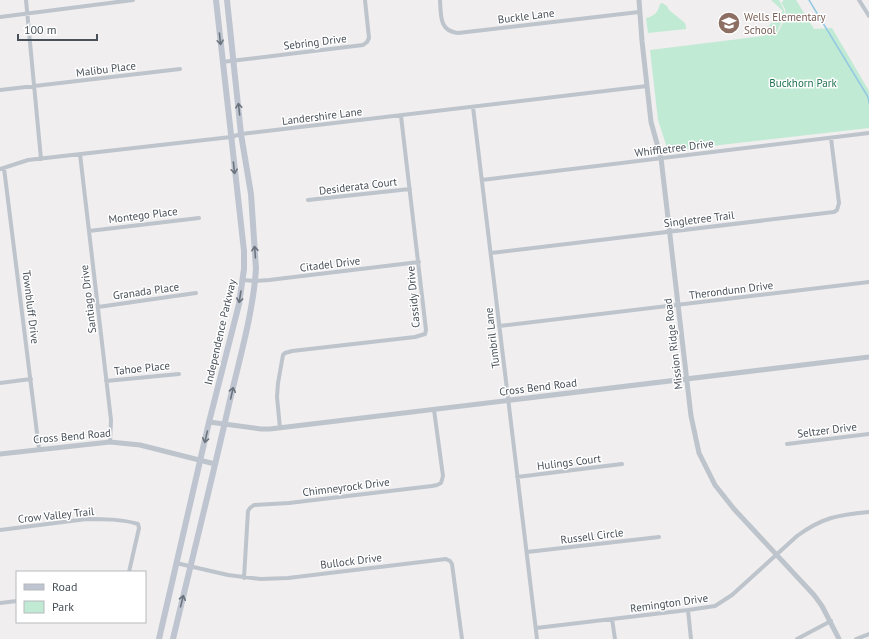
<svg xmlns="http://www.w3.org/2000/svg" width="869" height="639" viewBox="0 0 869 639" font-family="'PT Sans',sans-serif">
<rect width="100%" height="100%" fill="#f0eeee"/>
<path fill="#c1ead5" d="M 771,0 L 779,0 L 784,10 L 785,15 L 776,34 L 777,34 L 786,17 L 785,9 L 781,2 L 783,2 L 783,0 L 796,0 L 814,29 L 832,28 L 869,91 L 869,128 L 668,151 L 658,120 L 650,50 L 763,36 L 758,30 L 762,33 L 783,11 Z
M 662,3 L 667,6 L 669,10 L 685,23 L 686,27 L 686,29 L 648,33 L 646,18 C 655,16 658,12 660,4 Z"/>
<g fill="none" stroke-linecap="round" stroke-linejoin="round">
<path stroke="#93c9e2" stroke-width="1.5" d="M 809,0 L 868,97 L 869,103"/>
<path stroke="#bec4cc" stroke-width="4" d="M 26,0 L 41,159
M 440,0 C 441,15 439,31 458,33 L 639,12
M 859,0 L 869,16
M 0,17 L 133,0
M 222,62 L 363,45 L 367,42 L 369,38 L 365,0
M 0,90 L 180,69
M 473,107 L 537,639
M 80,154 L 111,420 L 110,442
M 4,168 L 39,449
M 0,169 L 28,160 L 231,137 L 241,134 L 647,86
M 482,180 L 869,133
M 308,200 L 410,189
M 89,231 L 199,218
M 491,253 L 834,212 L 837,210 L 839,203 L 831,138
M 243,280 L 255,281 L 269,280 L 419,262
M 98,307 L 196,293
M 499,326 L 869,282
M 106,381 L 179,374
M 0,383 L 31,379
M 280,428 L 277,397 L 278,383 L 283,355 L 285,353 L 292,351 L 415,337 L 425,334 L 426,330 L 401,116
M 787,444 L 869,434
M 517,477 L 622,464
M 0,530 L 87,519 C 103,519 122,519 138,524 L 139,528 L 129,572
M 527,552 L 659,537
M 176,563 L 228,575 L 261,579 L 288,578 L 446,559 L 450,561 L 452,564 L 462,639
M 244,578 L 248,511 L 250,508 L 254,505 L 289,503 L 432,486 L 437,485 L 441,483 L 443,476 L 434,410
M 0,603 L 17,601
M 688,610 L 691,639
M 612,619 L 615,639
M 536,628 L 688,610 L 715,606 L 732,595 L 797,536 C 823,517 838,515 869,512
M 797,639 L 831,621
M 856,639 L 869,634"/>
<path stroke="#bec4cc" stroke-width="5" d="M 639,0 L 642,41 L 651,122 L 661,158 L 691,416 L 699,453 L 715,485 L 734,509 L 814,595 L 822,606 L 839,639
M 209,422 L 261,429 L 270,429 L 869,357
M 0,454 L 110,442 L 140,445 L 215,464"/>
<path stroke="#bec5d0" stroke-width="6" d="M 159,639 L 209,422 L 239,304 L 244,269 L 244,251 L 216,0
M 173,639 C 192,559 212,480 230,400 C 240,357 253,313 256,269 L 251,194 L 241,134 L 227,0"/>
</g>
<defs><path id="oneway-shaft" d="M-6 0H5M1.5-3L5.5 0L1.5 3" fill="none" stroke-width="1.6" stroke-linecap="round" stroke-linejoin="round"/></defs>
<g stroke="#6b737d">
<use href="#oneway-shaft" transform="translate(220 39) rotate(84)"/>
<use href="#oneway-shaft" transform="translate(239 109) rotate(-96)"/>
<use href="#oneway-shaft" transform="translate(234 168) rotate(84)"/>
<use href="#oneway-shaft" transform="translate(255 252) rotate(-94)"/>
<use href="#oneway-shaft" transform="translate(240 297) rotate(99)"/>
<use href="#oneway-shaft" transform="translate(232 393) rotate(-77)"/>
<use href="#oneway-shaft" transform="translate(206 437) rotate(103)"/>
<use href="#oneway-shaft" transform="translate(182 601) rotate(-76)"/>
</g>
<defs>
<g id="school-disc" transform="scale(1.15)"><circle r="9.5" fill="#8d6e63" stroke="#fff"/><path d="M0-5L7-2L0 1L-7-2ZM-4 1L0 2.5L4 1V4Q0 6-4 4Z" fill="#fff"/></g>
</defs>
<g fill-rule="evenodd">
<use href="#school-disc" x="729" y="23"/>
</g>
<g text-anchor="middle" stroke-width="3" stroke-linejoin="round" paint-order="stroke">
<g font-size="11" fill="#485059" stroke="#fff">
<text transform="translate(526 16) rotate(-7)" y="4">Buckle Lane</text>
<text transform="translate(315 42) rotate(-7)" y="4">Sebring Drive</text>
<text transform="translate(106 69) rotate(-7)" y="4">Malibu Place</text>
<text transform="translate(322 116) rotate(-7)" y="4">Landershire Lane</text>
<text transform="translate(674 148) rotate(-7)" y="4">Whiffletree Drive</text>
<text transform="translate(358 186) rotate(-7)" y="4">Desiderata Court</text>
<text transform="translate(143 215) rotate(-7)" y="4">Montego Place</text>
<text transform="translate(699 219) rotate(-7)" y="4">Singletree Trail</text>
<text transform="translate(330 264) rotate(-7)" y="4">Citadel Drive</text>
<text transform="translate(731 290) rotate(-7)" y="4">Therondunn Drive</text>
<text transform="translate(146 291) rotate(-8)" y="4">Granada Place</text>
<text transform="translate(413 297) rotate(-95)" y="4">Cassidy Drive</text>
<text transform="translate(88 299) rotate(-97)" y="4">Santiago Drive</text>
<text transform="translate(31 307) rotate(83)" y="4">Townbluff Drive</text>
<text transform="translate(220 332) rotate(-77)" y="4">Independence Parkway</text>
<text transform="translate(492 338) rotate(-97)" y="4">Tumbril Lane</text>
<text transform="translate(673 344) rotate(-97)" y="4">Mission Ridge Road</text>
<text transform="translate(142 368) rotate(-6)" y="4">Tahoe Place</text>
<text transform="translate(538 387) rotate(-7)" y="4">Cross Bend Road</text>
<text transform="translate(827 430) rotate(-7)" y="4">Seltzer Drive</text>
<text transform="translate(72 436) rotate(-5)" y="4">Cross Bend Road</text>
<text transform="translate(569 462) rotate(-7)" y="4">Hulings Court</text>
<text transform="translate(346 487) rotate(-7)" y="4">Chimneyrock Drive</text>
<text transform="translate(56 515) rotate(-6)" y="4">Crow Valley Trail</text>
<text transform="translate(592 536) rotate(-7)" y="4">Russell Circle</text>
<text transform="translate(351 561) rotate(-7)" y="4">Bullock Drive</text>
<text transform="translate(669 603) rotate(-8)" y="4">Remington Drive</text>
</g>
<g font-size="11" fill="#785e54" stroke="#fff" text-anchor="start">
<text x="744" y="21">Wells Elementary<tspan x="744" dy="13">School</tspan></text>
</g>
<g font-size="11" fill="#217352" stroke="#fff">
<text x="803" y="87">Buckhorn Park</text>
</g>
</g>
<rect x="16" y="571" width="130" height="52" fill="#ffffff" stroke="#b6b9bd"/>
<rect x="24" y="584" width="20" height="6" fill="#bec5d0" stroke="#b6b9bd"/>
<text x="52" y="591" font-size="12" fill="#485059">Road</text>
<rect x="24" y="601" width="20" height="12" fill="#c1ead5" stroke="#b6b9bd"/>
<text x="52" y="611" font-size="12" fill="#485059">Park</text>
<path d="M18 34v6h79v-6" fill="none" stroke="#485059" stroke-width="2"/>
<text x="24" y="34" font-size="12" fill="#485059" stroke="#ffffff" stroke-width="3" paint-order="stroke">100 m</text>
</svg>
